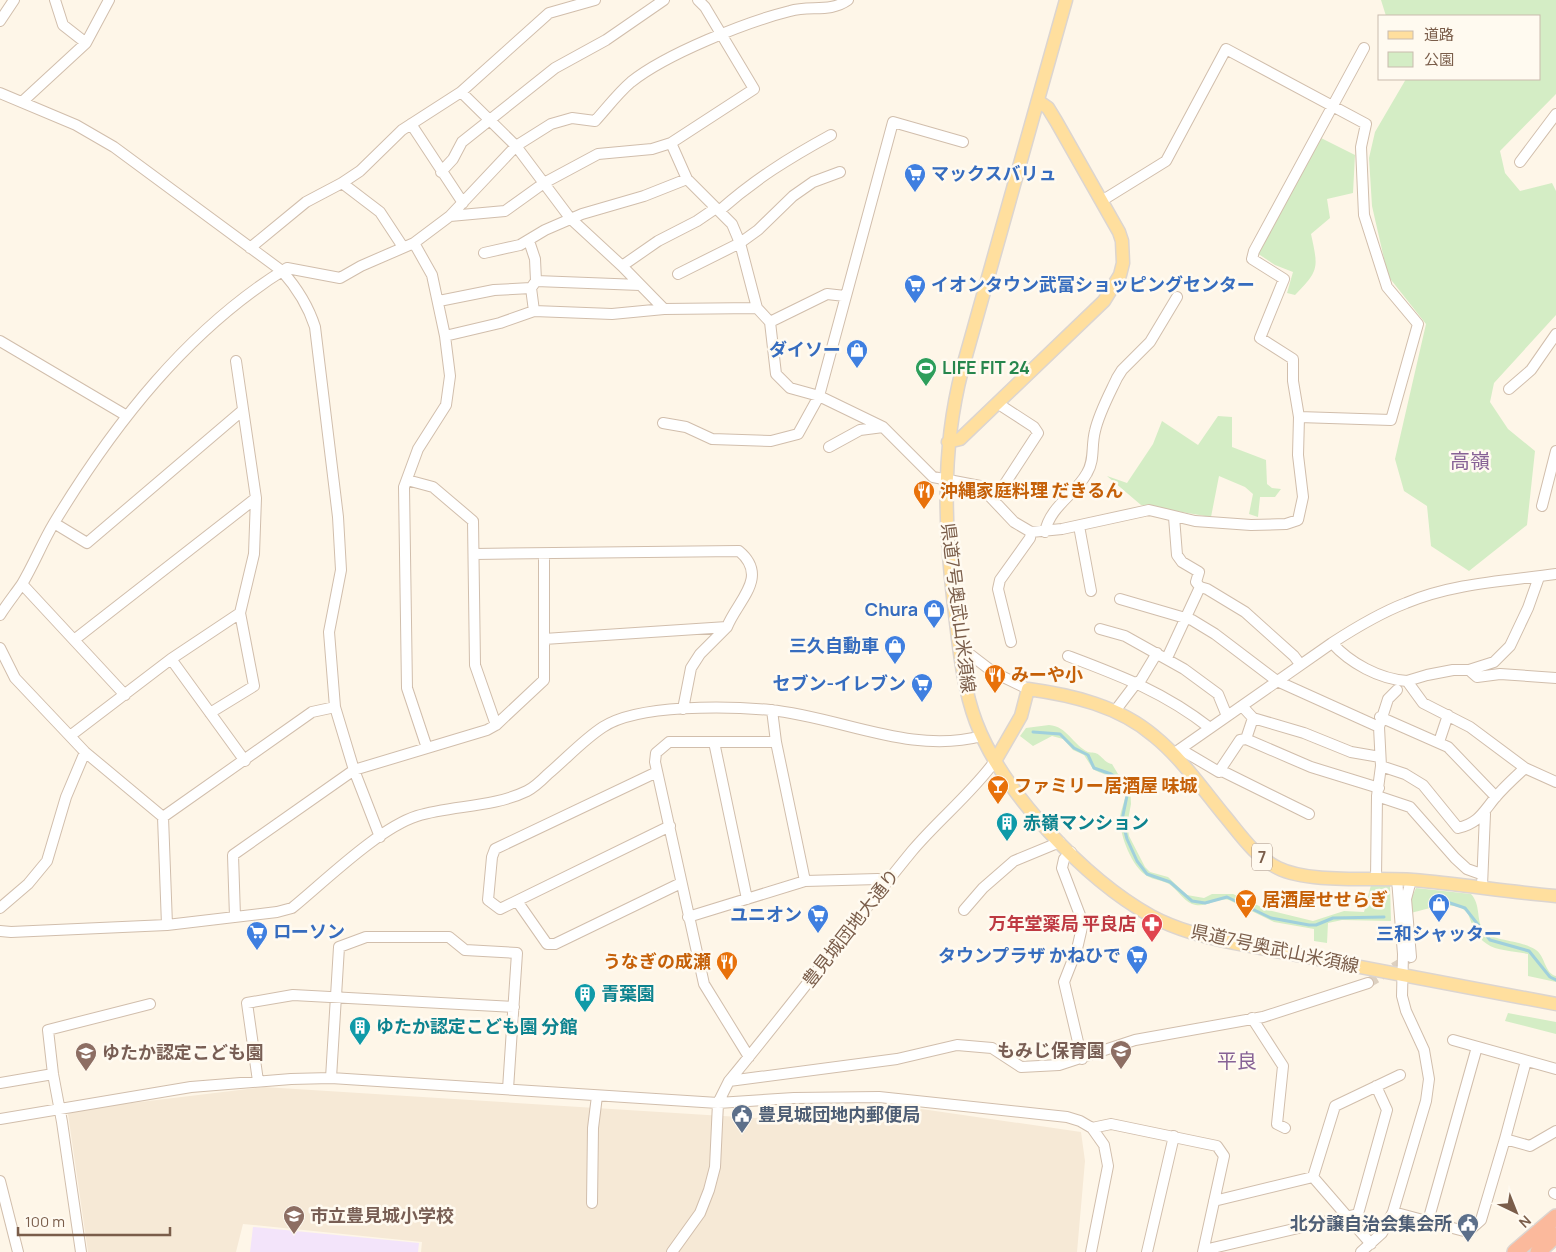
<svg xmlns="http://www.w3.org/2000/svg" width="1556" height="1252" viewBox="0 0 1556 1252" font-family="Manrope,'Noto Sans JP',sans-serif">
<rect width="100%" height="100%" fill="#fef6e8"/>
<path fill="#f6e9d6" d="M 264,1087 L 755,1118 L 894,1105 L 1081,1132 L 1085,1161 L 1077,1252 L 421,1252 L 422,1242 L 243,1224 L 236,1252 L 88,1252 L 68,1114 L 74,1110 Z"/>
<path fill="#f3e4fa" d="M 253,1227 L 419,1243 L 418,1252 L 250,1252 Z"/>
<path fill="#d4edc5" d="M 1381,0 L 1556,0 L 1556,94 L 1500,151 L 1505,173 L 1520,191 L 1552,183 L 1556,191 L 1556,315 L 1494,383 L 1490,402 L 1508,429 L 1535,451 L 1527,525 L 1469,571 L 1431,546 L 1427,506 L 1404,491 L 1395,459 L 1426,324 L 1388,276 L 1372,206 L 1369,158 L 1375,132 L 1406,79 L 1540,79 L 1540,16 L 1386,16 Z
M 1321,138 L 1355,155 L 1353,193 L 1327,199 L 1330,218 L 1311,234 C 1318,267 1320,270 1295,295 L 1287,293 L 1293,272 L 1275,265 L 1257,253 Z
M 1218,416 L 1232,417 L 1232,447 L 1266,460 L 1267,484 L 1272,488 L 1281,489 L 1275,497 L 1260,497 L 1258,517 L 1249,514 L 1253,494 L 1245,487 L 1219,476 L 1211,517 L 1141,505 L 1107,476 L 1127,483 L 1153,444 L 1162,421 L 1198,445 Z
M 1049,725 C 1067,726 1073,745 1088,752 C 1092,753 1096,752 1099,755 C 1104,759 1106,763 1112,764 L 1118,774 L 1126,777 L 1130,784 L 1131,804 L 1127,825 L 1129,836 L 1145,867 L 1150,872 L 1168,877 L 1187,895 L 1204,898 L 1212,894 L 1233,894 L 1268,910 L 1313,921 L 1344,911 L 1364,912 L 1371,885 L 1390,886 L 1391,921 L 1342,920 L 1328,923 L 1327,943 L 1314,941 L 1314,929 L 1274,922 L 1229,900 C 1217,897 1206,909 1192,904 C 1183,900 1177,889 1169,884 C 1162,880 1154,880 1147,876 C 1132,867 1120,836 1120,819 C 1120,810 1128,796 1125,789 C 1120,775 1103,776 1093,769 L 1084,755 L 1073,750 L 1063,739 L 1052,736 L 1033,746 L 1020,736 L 1026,728 Z
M 1416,888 L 1471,894 C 1481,905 1476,919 1483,930 C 1492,942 1520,939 1536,950 C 1545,956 1545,974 1556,976 L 1556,982 L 1528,976 L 1528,954 C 1516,951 1496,951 1487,944 C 1477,938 1474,929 1470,919 C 1463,895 1426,910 1411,913 L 1410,901 Z
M 1508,1013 L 1556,1022 L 1556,1034 L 1505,1021 Z"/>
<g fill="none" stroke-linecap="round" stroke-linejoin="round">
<path stroke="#a0d0dc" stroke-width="3" d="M 1033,732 L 1060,734 L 1074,748 L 1088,755 L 1094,768 L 1111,774 L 1127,785 L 1128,791 L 1122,820 L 1127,839 L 1137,861 L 1147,874 L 1170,882 L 1192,901 L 1205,903 L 1227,897 L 1271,918 L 1309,925 L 1316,925 L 1333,918 L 1384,917
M 1431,903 L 1447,902 L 1465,908 L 1490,940 L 1529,951 L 1550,977 L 1556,980"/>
<path stroke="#ddd0c0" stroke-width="10" stroke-dasharray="10 5" stroke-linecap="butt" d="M 1368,983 L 1408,959"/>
<g stroke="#d1beac" stroke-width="12">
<path id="minor" d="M 55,0 L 63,25 L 86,43
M 0,21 L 14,0
M 461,92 L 516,146 L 570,218 L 622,266 L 664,309
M 0,93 L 76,125 L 114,147 L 282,271 C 298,289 308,305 315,327 L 338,517 L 341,570 L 329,632 L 335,707 L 354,770 L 380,837
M 22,102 L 86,43 L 109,0
M 411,124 L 463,203
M 671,143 L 687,179 L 732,224 L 740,243 L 757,308 L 770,322 L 776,374 L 790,388 L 819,396 L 883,427 L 933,477 L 980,486 L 1014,522 L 1031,532 L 1062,529 L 1149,510 L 1195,521 L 1251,525 L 1286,524 L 1298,520 L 1303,497 L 1298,455 L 1299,417 L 1293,381 L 1293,359 L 1260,338 L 1284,279 L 1252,259 L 1254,251 L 1364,48
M 1520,162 L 1556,114
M 441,172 L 453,159 L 462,142 L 555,68 L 606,40 L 664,0
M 342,183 L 380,212 L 403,247
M 1103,200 L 1166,161 L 1226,49 L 1366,124 L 1361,147 L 1364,215 L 1387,287 L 1418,324 L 1391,420 L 1299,417
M 719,211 C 755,179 789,158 831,135
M 450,216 L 505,211 L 544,183 L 598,154 L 652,149 L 671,143 L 754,89 L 705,7 L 698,0
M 529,241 L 535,259 L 536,281 L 531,288 L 534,311
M 414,243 L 432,275 L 445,336 L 450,376 L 446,405 L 418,449 L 404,487 L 407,688 L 427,748
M 250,248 L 306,202 L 342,183 L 360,171 L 402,130 L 461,92 L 549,13 L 595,0
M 484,253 L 520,245 L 545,230 L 582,214 L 644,196 L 687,179
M 622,266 L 658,241 L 697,221 L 716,208
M 678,274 L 740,243 L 758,230 L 793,196 L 813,182 L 840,172
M 536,281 L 640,285
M 439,301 L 494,290 L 531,288
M 770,322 L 827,294 L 845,296
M 445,336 L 500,323 L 534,311 L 612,314 L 664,309 L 757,308
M 0,341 L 127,416
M 1509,389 L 1531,370 L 1556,334
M 663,423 L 686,427 L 712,439 L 771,441 L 798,434 L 819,396 L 893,122 L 963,142
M 829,447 L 860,430 L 883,427
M 407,480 L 433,487 L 473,521 L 475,665 L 496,725
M 995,499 L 1038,433 L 1034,427 L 997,403
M 1542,506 L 1556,451
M 1174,517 L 1177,555 L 1182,562 L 1199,572 L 1196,582 L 1200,587
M 54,523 L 87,543 L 243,410
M 1079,526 L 1091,591
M 1045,532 C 1050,506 1075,495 1087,473 C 1095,460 1091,446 1095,431 C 1099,413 1109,395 1117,378 L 1122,370 L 1150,342 L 1177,297
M 474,554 L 739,551 C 770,577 737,601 727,627
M 22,584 L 125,695
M 1120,599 L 1192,620 L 1215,634 L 1277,681 L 1379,727
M 0,615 C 7,604 15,594 22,584 C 34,564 42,543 54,523 C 114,424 188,329 287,268 L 340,278 L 361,266 L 414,243 L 450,216 L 516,146 L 551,124 L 572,118 L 595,121 C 606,109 618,93 631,82 C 666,54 746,22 790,11 C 810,5 830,13 848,0
M 1100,629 L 1125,636 L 1184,669 L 1218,694 L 1227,716
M 544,639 L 727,627 L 700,654 L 691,668 L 683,709
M 74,640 L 256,498
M 1011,642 L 998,589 L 1000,580 L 1030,538 L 1031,532
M 1332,643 C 1350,663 1379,679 1407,681 L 1423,703 L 1470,727 L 1525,768 L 1556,782
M 959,646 L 993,672 L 1028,689
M 0,648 L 15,678 L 85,752 L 163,817 L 167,925
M 1068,656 C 1121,676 1164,692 1210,728
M 1167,658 L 1200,587 L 1207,589 L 1245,612 L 1294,656 L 1300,664
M 171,659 L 245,761
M 1469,670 L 1477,677 L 1500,674 L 1556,678
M 1407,681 L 1427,675 L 1453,670 L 1469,670 L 1494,662 L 1510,646 L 1528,608 L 1539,577
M 1139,683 L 1157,653
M 1242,706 L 1253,718 L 1304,733 L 1351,752 L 1380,757
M 772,710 L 776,742 L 805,881
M 1115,711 L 1137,682
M 210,713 L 254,686 L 240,613 L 254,554 L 256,498 L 236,361
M 1380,717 L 1448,747 L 1496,797
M 1253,718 L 1246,739 L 1311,767 L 1379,788
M 70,736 L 171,659 L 240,613
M 714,742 L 747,899
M 1439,742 L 1448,715
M 1180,749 L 1219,772 L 1220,770 L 1309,814
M 1173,754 L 1332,643 C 1355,628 1380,613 1406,603 C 1453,583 1506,581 1556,574
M 1381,766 L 1405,774 L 1423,785 L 1458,828 C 1478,823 1482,814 1494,799 C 1503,788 1514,778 1525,768
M 1220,770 L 1240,740 L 1246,739
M 657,772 L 495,849 L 492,857 L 488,900 L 500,909 L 670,826
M 1377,796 L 1410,807 L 1455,858 L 1467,869 L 1481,874
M 163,817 L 312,712 L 335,707
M 1071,852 L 1064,859 L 1062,868 L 1083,923 L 1077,949 L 1064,982 L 1082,1059
M 1376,879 L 1377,796 L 1381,766 L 1379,727 L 1388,699 L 1397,690
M 1482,886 L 1485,814
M 517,901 L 547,944 L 555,944 L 681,883
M 0,908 L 28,884 L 47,861 L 66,797 L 85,752
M 964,910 L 983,888 L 1014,861 L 1060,842
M 235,917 L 233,855 L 354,770 L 487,730 L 496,725 L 544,680 L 544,555
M 688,917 L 805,881 L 878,879 L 885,883
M 0,931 L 11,932 L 167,925 L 277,912 L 292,908 C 325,881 379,828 417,816 C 453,805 492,808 527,791 C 535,787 542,780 548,774 C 566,759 583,740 603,727 C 638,704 728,706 770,710 C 841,717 910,755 982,736
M 1411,957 L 1406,899 L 1411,880
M 1252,1018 L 1283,1066 L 1277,1124 L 1285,1128
M 1453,1040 L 1556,1069
M 749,1057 L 704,984 L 655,762 L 656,753 L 669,742 L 776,742
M 331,1078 L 339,947 L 366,937 L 449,937 L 465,950 L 517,953 L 508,1089
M 258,1081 L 247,1003 L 293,995 L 514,1007
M 729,1081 L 897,1059 L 957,1045 L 992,1048 L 1021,1067 L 1059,1065 L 1135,1040 L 1263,1017 L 1368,983
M 0,1083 L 53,1074
M 0,1119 L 191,1087 L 291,1079 L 331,1078 L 718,1103 L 794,1098 L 879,1097 L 1067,1117 L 1080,1121 L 1092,1128 L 1104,1145 L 1108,1166 L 1091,1252
M 1092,1128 L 1111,1124 L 1217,1146 L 1224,1156 L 1203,1252
M 1505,1139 L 1526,1061
M 0,1181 L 18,1252
M 1554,1193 L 1556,1194
M 1214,1201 L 1313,1177
M 592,1203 L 593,1128 L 597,1096
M 1393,1212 L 1464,1231 L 1472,1228 L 1481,1220 L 1505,1139 L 1530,1146 L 1556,1131
M 1428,1221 L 1477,1047
M 1371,1244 L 1313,1177 L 1335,1106 L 1400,1075
M 1204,1250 L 1358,1214 L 1387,1110 L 1376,1086
M 81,1252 L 62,1122 L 53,1074 L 48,1030 L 150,1004
M 672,1252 L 700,1213 L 709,1190 L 715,1167 L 718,1103 L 729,1081 C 792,1005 850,927 912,851 C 938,820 971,794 995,761
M 1147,1252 L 1174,1136
M 1361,1252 L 1382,1233 L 1393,1212 L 1426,1101 L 1429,1079 L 1424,1050 L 1406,1011 L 1402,996 L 1403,954 L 1397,879"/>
</g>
<g stroke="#dcd5d0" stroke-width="15">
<path id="major" d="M 1066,0 L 962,370 C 940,455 945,535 956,622 C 960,655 964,690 976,722 C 1003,793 1085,879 1151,916 C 1177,930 1206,937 1234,943 L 1556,1004
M 948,442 L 960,439 L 1104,301 L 1120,275 L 1123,263 L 1122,241 L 1119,232 L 1056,121 L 1048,108 L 1038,101
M 995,761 L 1021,716 L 1028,689 C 1072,695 1119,706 1154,736 C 1181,758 1202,788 1224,815 C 1240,834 1255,857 1278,868 C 1310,884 1376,877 1413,880 C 1461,884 1508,892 1556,896"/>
</g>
<g stroke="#dcd5d0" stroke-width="18">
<path id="highway" d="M 1515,1252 L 1556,1217
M 1538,1252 L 1556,1235"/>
</g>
<use href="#minor" stroke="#fff" stroke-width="10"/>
<use href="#major" stroke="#ffdf9e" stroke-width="12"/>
<use href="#highway" stroke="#fbb99c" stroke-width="15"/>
</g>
<defs>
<g id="supermarket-pin" transform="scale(1.125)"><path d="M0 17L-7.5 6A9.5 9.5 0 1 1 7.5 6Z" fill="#3f7fe0" stroke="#fffaf0"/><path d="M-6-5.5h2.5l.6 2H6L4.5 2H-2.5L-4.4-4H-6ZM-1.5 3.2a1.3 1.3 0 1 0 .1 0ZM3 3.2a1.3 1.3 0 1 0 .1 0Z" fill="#fff"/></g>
<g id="shop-pin" transform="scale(1.125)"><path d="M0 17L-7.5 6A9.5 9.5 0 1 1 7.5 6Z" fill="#3f7fe0" stroke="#fffaf0"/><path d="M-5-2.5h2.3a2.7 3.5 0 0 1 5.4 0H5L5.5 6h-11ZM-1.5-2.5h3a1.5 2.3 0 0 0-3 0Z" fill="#fff"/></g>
<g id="stadium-pin" transform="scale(1.125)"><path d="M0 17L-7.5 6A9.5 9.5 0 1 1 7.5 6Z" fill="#2e9e5b" stroke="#fffaf0"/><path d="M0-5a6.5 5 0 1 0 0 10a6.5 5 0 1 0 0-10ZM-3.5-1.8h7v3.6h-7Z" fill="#fff"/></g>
<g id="restaurant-pin" transform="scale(1.125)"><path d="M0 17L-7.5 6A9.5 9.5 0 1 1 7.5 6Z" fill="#e8710a" stroke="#fffaf0"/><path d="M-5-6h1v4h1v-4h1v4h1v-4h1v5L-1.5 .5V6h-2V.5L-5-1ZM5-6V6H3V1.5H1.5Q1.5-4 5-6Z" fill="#fff"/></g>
<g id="bar-pin" transform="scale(1.125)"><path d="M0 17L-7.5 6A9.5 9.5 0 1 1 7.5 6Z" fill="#e8710a" stroke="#fffaf0"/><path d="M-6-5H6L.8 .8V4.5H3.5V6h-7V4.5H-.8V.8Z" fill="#fff"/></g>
<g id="building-pin" transform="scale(1.125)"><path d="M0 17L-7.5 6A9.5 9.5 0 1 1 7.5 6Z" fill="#0f9aa8" stroke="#fffaf0"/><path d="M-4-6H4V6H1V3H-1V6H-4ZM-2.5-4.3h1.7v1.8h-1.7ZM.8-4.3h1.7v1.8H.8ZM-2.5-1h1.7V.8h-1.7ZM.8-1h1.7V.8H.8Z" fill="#fff"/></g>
<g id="pharmacy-pin" transform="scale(1.125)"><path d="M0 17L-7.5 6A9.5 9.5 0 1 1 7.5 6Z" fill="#e0444e" stroke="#fffaf0"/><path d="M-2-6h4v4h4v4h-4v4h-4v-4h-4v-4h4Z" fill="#fff"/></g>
<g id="school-pin" transform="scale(1.125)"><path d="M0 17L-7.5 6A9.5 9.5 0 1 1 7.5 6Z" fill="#8d6e63" stroke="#fffaf0"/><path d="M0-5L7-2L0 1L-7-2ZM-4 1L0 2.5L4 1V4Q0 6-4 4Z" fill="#fff"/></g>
<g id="civic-pin" transform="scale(1.125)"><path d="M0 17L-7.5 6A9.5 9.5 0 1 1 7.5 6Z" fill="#5c6f8a" stroke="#fffaf0"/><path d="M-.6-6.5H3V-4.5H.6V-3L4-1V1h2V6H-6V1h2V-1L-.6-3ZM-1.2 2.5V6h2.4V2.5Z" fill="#fff"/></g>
</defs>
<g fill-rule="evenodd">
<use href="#supermarket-pin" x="915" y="174"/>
<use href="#supermarket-pin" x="915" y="285"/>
<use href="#shop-pin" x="857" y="350"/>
<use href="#stadium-pin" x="926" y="368"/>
<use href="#restaurant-pin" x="924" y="491"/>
<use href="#shop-pin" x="934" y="610"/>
<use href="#shop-pin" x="895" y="646"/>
<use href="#restaurant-pin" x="995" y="675"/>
<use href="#supermarket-pin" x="922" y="684"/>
<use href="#bar-pin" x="998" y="786"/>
<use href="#building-pin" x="1007" y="823"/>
<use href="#bar-pin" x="1246" y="900"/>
<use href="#shop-pin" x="1439" y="904"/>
<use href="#supermarket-pin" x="818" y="915"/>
<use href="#pharmacy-pin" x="1152" y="924"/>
<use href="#supermarket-pin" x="257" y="932"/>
<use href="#supermarket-pin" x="1137" y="956"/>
<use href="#restaurant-pin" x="727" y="962"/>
<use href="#building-pin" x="585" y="994"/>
<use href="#building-pin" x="360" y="1027"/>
<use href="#school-pin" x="1121" y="1051"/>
<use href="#school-pin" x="86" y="1053"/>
<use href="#civic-pin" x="742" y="1115"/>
<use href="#school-pin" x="294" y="1216"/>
<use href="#civic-pin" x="1468" y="1224"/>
</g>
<g text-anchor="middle" stroke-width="5" stroke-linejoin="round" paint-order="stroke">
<rect fill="#fffaf0" stroke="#a28c7c" stroke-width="1" x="1252" y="843.5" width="20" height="27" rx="4"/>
<g font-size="16" font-weight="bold" fill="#7a5d4a">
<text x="1262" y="863">7</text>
</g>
<g font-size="18" font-weight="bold" fill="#366cbe" stroke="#fffaf0" text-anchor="end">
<text x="931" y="180" text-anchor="start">マックスバリュ</text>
<text x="931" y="291" text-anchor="start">イオンタウン武富ショッピングセンター</text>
<text x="841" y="356">ダイソー</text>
<text x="918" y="616">Chura</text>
<text x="879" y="652">三久自動車</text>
<text x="906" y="690">セブン-イレブン</text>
<text x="802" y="921">ユニオン</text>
<text x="273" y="938" text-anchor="start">ローソン</text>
<text x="1439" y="940" text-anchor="middle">三和シャッター</text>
<text x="1121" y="962">タウンプラザ かねひで</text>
</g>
<g font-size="18" font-weight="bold" fill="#27864d" stroke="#fffaf0" text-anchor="start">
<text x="942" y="374">LIFE FIT 24</text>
</g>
<g font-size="18" font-weight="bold" fill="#c56008" stroke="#fffaf0" text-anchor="start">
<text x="940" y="497">沖縄家庭料理 だきるん</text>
<text x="1011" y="681">みーや小</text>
<text x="1014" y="792">ファミリー居酒屋 味城</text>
<text x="1262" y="906">居酒屋せせらぎ</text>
<text x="711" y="968" text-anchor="end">うなぎの成瀬</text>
</g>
<g font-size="18" fill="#7a5d4a" stroke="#fffaf0">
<text transform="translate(958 608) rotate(83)" y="6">県道7号奥武山米須線</text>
<text transform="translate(851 928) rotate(-52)" y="6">豊見城団地大通り</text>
<text transform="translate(1275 949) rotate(12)" y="6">県道7号奥武山米須線</text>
</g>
<g font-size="18" font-weight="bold" fill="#0d838f" stroke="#fffaf0" text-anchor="start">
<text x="1023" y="829">赤嶺マンション</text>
<text x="601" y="1000">青葉園</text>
<text x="376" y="1033">ゆたか認定こども園 分館</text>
</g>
<g font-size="18" font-weight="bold" fill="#be3a42" stroke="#fffaf0" text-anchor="end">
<text x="1136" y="930">万年堂薬局 平良店</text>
</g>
<g font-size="18" font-weight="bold" fill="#785e54" stroke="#fffaf0" text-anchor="start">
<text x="1105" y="1057" text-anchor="end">もみじ保育園</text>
<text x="102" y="1059">ゆたか認定こども園</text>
<text x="310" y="1222">市立豊見城小学校</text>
</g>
<g font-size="18" font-weight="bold" fill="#4e5e75" stroke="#fffaf0" text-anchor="start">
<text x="758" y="1121">豊見城団地内郵便局</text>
<text x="1452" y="1230" text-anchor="end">北分譲自治会集会所</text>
</g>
<g font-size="20" fill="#876296" stroke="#fffaf0">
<text x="1470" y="468">高嶺</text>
<text x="1237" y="1068">平良</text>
</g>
</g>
<rect x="1378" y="15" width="162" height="65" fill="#fffaf0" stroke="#cabbae"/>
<rect x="1388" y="31" width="25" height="8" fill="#ffdf9e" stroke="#cabbae"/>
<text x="1424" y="40" font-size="15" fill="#7a5d4a">道路</text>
<rect x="1388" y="52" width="25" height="15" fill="#d4edc5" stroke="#cabbae"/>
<text x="1424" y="65" font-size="15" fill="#7a5d4a">公園</text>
<g transform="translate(1516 1212) rotate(137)" stroke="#fffaf0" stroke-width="4" paint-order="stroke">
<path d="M0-4L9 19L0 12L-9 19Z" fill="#7a5d4a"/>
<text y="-8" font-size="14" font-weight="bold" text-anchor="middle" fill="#7a5d4a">N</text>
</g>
<path d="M18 1227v8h152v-8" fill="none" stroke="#7a5d4a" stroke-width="2.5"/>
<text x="25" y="1227" font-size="15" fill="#7a5d4a" stroke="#fffaf0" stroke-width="4" paint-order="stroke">100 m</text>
</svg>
